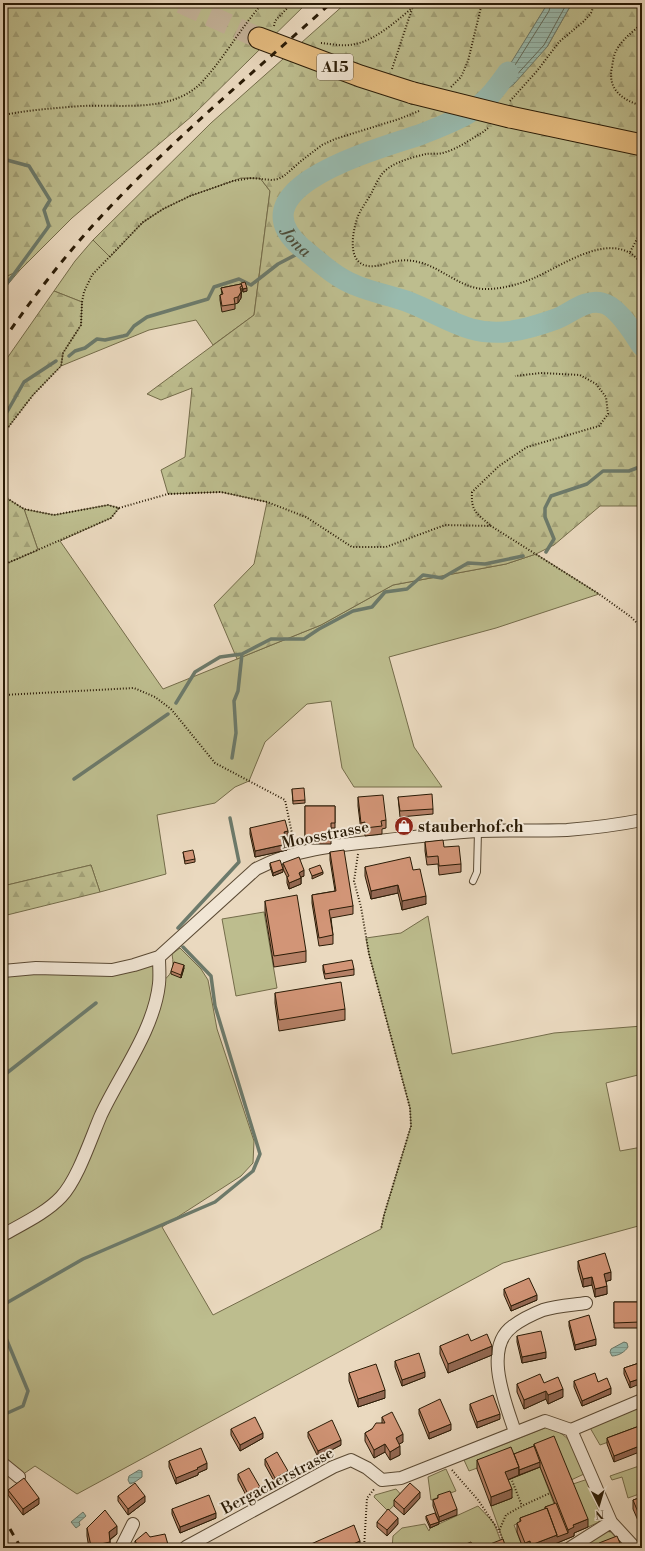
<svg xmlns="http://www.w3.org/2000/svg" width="645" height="1551" viewBox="0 0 645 1551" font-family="'Libre Bodoni',serif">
<defs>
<pattern id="forest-firs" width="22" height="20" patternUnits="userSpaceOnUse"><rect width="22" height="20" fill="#bdbd8e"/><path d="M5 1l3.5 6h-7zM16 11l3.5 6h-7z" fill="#a3a279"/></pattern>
<pattern id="water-rules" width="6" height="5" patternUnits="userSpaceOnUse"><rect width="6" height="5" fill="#98baae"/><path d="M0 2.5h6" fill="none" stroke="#839f94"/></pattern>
</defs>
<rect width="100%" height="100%" fill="#ead9bf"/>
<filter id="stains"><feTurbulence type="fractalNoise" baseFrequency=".005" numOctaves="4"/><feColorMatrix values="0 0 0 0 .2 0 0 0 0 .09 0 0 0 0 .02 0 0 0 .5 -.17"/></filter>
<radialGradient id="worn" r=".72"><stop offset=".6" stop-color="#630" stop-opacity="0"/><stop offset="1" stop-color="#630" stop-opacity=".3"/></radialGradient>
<path fill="#bdbd8e" stroke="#746c4a" d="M 241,178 L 260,178 L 270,191 L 254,315 L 213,345 L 196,320 L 149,330 L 61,366 L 63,353 L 82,302 L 54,291 L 75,261 L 93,240 L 110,257 C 121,245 132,231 144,222 C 172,200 208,188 241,178 Z
M 20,270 L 3,290 L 3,278 Z
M 108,505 L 119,508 L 111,518 L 60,541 L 163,689 L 321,625 L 393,585 L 506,564 L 536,554 L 599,594 L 496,628 L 389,657 L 414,747 L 442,787 L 354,787 L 342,768 L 331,701 L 307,704 L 265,742 L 249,781 L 235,787 L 215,803 L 157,815 L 166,874 L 100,892 L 91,865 L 3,886 L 3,565 L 38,550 L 24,509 L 54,515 Z
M 264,912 L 277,988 L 236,996 L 222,919 Z
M 428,916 L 452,1054 L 554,1033 L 642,1026 L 642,1074 L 606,1083 L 620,1151 L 642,1147 L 642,1225 L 503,1263 L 77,1494 L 35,1466 L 19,1477 L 3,1464 L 3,971 L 112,970 L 159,957 L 159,985 C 171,974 175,971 172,954 L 180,948 L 201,969 L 208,980 L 217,1029 L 254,1141 L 253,1163 L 241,1176 L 162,1227 L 213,1315 L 381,1229 L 384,1215 L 411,1126 L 410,1108 L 369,954 L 366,938 L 401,933 Z
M 642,1405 L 642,1430 L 600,1445 L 589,1426 Z
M 547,1427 C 574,1436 575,1450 584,1474 L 569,1481 L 554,1444 L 511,1456 L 469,1471 L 464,1460 Z
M 642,1465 L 642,1493 L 628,1498 L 622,1477 L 612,1480 L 610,1476 Z
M 540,1467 L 556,1509 L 514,1525 L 523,1548 L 506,1548 L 491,1506 L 512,1498 L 505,1481 Z
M 446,1469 L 456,1491 L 431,1500 L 428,1477 Z
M 588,1479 L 601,1511 L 599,1522 L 588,1527 L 570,1485 Z
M 396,1489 L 403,1497 L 388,1511 L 374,1497 L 375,1495 Z
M 478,1506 L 494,1523 L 503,1547 L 392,1548 L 393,1536 L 402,1528 L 425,1524 L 429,1531 L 430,1528 Z
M 604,1531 L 611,1532 L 625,1548 L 576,1548 Z"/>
<path fill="url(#forest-firs)" stroke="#746c4a" d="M 3,3 L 307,3 L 192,116 L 72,218 L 20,270 L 3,278 Z
M 346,3 L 548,3 L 492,95 L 547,47 L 572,3 L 642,3 L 642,506 L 600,506 L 554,545 L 536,554 L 506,564 L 393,585 L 321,625 L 237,659 L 214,605 L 254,564 L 267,502 L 221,492 L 168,494 L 161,470 L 185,457 L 192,388 L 161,400 L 147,394 L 254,315 L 270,191 L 260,178 L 241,178 L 233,181 L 190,196 L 163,209 L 143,222 L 110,257 L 93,240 L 211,123 Z
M 54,291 L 82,302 L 81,325 L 63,353 L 61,366 L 33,395 L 3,434 L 3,364 Z
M 3,494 L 5,497 L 24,509 L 38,550 L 3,565 Z
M 91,865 L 100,892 L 3,916 L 3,886 Z"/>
<path fill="url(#water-rules)" stroke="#6c7a6b" d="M 548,3 L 572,3 L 547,47 L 514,84 L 505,91 L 491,95 Z
M 624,1342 L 627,1343 L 628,1347 C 625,1352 618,1356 612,1356 L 610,1352 L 611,1349 Z
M 139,1470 L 142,1471 L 142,1477 L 135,1482 L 130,1484 L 128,1480 L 129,1476 Z
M 83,1512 L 86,1516 L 79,1522 L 80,1525 L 76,1528 L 71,1522 Z"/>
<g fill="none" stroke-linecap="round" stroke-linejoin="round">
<path stroke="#616a5a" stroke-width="1" d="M 551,3 L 549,11 L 505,81 L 506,84 L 511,81 L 544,45 L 567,3"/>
<path stroke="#6c7a6b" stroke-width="3.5" d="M 3,159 L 29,166 L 50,200 L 44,210 L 49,226 L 3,289
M 69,356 L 75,351 L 85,348 L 97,339 L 105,340 L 123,336 L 127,335 L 134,326 L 147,317 L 208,299 L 214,287 L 239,279 L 251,285 L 278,264 L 305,250
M 3,419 L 24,382 L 56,361
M 546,552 L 554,539 L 545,517 L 545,508 L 551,496 L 587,484 L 603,471 L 629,471 L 642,466
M 176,703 L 195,672 L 220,657 L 242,654
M 232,758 L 236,733 L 234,701 L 238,691 L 242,654 L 271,639 L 304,639 L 319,629 L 353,611 L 372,607 L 385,592 L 407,589 L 423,575 L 442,578 L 468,563 L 485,564 L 523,556
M 74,779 L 168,714
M 178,928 L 239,862 L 230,818
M 3,1076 L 96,1003
M 3,1305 L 83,1259 L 215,1202 L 253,1171 L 260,1154 L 215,1006 L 211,976 L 183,947
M 3,1331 L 28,1391 L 23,1406 L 3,1415"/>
<path stroke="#98baae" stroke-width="21" id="s1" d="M 508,72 C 496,89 485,104 467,114 C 453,122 437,128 422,134 C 386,147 231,186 301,247 C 318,261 335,277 355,285 C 371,292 389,295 406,301 C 444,315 468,338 512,331 C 527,329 542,324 556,319 C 571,313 585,299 602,303 C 618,306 633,333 642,346"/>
<path stroke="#c4b39a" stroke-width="21" stroke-dasharray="21 10" stroke-linecap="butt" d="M 181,3 L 259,38"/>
<g stroke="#5a4a34" stroke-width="8">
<path id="lane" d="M 473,881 L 477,872 L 478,831"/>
</g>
<g stroke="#5a4a34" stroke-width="14">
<path id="street" d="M 3,971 L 36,968 L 112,970 L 134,965 L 159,957 L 256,869 C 293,849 338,845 379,841 C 412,837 445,833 479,831 C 508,830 538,831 567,830 C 592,828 617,825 642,820
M 3,1235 C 22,1224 46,1213 61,1197 C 78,1179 91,1138 101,1115 C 120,1074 154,1030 159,984 C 160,975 159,966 159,957
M 571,1430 L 642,1400
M 515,1432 C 506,1404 482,1348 513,1326 C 521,1320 533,1314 543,1310 C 556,1306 572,1305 586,1303
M 3,1464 L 19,1477
M 186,1547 L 333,1467 L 351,1460 L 367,1468 L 382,1480 L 401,1478 L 545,1421 L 571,1430 L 611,1522 L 635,1548
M 121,1548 L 133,1524
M 570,1548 L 611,1522"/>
</g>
<g stroke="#2a1b06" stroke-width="23">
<path id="highway" d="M 259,38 L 360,76 L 413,93
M 510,117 L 642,145"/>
</g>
<path stroke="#2a1b06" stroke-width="2" stroke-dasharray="1 2" stroke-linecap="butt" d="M 642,24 C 633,31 623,39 617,49 C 614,54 613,60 612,67 C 607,89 622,100 642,106
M 274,26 L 275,21 L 292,3
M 321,43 C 332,44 344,47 355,44 C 377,40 401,17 418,3
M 392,69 L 412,9
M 451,87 L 461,77 L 468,61 L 482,3
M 510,101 L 537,71 L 559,42 L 584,21 L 591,13 L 595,3
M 3,115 C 29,110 55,108 82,106 C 120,104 168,113 199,85 C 222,62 240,28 263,3
M 488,128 L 483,132 C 471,139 459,148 446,152 C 439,155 432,153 426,154 C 411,158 392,162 382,174 C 378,179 375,186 372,192 C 368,200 362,207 358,216 C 354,227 348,252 359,262 C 369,271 386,263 397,261 C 404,260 411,260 418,262 C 444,268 462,291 490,289 C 505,288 520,284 534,278 C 564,265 616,226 642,265
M 630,252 L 642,230
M 3,434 L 33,395 L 61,366 L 63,353 L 81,325 L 82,302 L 84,292 L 92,275 L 143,222 L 163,209 L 190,196 L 233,181 L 251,178 L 272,180 L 278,179 L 284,176 L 301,161 L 322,145 L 335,139 L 399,119 L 419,111
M 3,494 L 5,497 L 24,509 L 54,515 L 108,505 L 119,508 L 168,494 L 221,492 L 267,502 L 306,517 L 352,547 L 386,547 L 445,525 L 491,526 L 599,594 L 631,617 L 642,628
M 490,525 C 476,513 471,511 472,492 L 499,466 L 527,447 L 599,426 L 608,414 L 606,397 L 596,384 L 580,375 L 541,373 L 515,376
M 3,565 L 111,518 L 119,508
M 3,695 L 134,688 L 155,697 L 171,709 L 215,763 L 285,800 L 294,843
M 358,854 L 354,881 L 361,907 L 369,954 L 410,1108 L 411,1126 L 384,1215 L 381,1229
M 452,1470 L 478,1500 L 499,1531
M 511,1478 L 522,1506
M 503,1541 L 499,1531 L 506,1515 L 522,1506 L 550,1493
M 364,1548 L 367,1498 L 375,1488"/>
<use href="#lane" stroke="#f1e6d5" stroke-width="6"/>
<use href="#street" stroke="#f1e6d5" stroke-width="12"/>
<use href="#highway" stroke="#e5bc80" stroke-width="21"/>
<path stroke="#2a1b06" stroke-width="3" stroke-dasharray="7 7" stroke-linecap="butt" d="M 3,341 C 35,294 70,249 109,208 C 178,135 256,70 331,3
M 3,1517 L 21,1548"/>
<g stroke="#2a1b06" stroke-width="23" stroke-linecap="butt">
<path id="highway-bridge" d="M 413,93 L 510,117"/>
</g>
<use href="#highway-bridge" stroke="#e5bc80" stroke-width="21"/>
</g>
<path fill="#b58066" stroke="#2a1b06" d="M 241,284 L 247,291 L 243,292 L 242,288 L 241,298 L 238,303 L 235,304 L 235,309 L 222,312 L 220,300 L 220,295 L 222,294 L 221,288 Z
M 292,789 L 305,800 L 305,803 L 293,804 Z
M 358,797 L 386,820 L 386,828 L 382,829 L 382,834 L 365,836 L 365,831 L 361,831 L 358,806 Z
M 398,797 L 433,809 L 433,814 L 400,817 Z
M 305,806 L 335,806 L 335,828 L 331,828 L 331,844 L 305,844 Z
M 250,828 L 288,837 L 285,837 L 287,850 L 255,857 L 250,834 Z
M 425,842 L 444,847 L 461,864 L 461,872 L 439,875 L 438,864 L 427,865 L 425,851 Z
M 183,852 L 195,859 L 195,862 L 185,864 Z
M 330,852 L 353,906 L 353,914 L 331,918 L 333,935 L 333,944 L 319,946 L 312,903 L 312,895 L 335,891 L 330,860 Z
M 270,863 L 283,872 L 273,876 L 270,866 Z
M 283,863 L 304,876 L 301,877 L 301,884 L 289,889 L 287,883 L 287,877 L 283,869 Z
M 365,867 L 413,870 L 426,904 L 402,910 L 398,893 L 371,899 L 365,876 Z
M 265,901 L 306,951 L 306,962 L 274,967 L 265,912 Z
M 323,965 L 354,969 L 354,975 L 325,979 L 323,970 Z
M 184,968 L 181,978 L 171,974 L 171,971 Z
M 275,993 L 345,1009 L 345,1020 L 279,1031 L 275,1003 Z
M 578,1261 L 611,1280 L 606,1281 L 607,1294 L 595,1297 L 592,1285 L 583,1287 L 578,1269 Z
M 504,1289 L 537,1300 L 511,1311 L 504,1295 Z
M 614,1302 L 640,1302 L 640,1328 L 614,1328 Z
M 569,1321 L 596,1345 L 575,1350 L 569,1326 Z
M 517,1336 L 546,1358 L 522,1363 L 517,1342 Z
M 471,1341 L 492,1355 L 448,1373 L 440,1354 L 440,1346 Z
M 395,1361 L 425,1377 L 402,1386 L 395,1367 Z
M 642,1362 L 630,1388 L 624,1374 L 624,1368 Z
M 349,1373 L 385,1398 L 358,1407 L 349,1381 Z
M 574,1381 L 598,1382 L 611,1394 L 582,1406 L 574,1387 Z
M 544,1383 L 563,1397 L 548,1404 L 546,1399 L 524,1409 L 517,1392 L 517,1384 Z
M 470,1404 L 500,1419 L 477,1428 L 470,1410 Z
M 419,1409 L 451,1430 L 429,1439 L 419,1414 Z
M 382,1417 L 403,1442 L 399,1444 L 400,1455 L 390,1460 L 385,1452 L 374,1458 L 365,1441 L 365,1433 L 372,1429 L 382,1423 Z
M 642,1425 L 614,1462 L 607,1444 L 607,1438 Z
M 231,1429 L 263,1438 L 240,1451 L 231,1435 Z
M 308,1432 L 341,1445 L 318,1457 L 308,1437 Z
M 534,1444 L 588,1527 L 574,1533 L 574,1536 L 545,1548 L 523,1548 L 517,1532 L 517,1523 L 520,1522 L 520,1518 L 545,1509 L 545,1507 L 555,1504 L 540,1467 L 508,1480 L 512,1498 L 491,1506 L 477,1469 L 477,1460 L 514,1454 L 534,1446 Z
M 265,1459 L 288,1476 L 275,1483 L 265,1465 Z
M 169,1461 L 207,1469 L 198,1473 L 198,1475 L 176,1484 L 169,1467 Z
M 238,1474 L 260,1493 L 248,1499 L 238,1480 Z
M 8,1490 L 39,1504 L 23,1515 L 8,1495 Z
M 438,1495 L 457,1515 L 439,1522 L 433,1506 L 433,1500 L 438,1498 Z
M 118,1496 L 145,1502 L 128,1515 L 118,1501 Z
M 642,1497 L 642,1524 L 640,1525 L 633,1509 L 633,1500 Z
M 420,1498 L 404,1515 L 394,1506 L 394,1500 Z
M 172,1509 L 216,1518 L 180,1533 L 172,1514 Z
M 426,1516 L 439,1524 L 430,1528 L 426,1519 Z
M 377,1522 L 398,1524 L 387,1536 L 377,1527 Z
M 87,1528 L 117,1534 L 110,1540 L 110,1548 L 89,1548 L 87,1536 Z
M 150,1537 L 169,1548 L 135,1548 L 135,1541 Z"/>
<path fill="#936853" stroke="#2a1b06" d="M 247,288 L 247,291 L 243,292 L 243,289 Z
M 241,292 L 241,298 L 238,303 L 238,297 Z
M 288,831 L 288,837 L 284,838 L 284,832 Z
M 287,844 L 287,850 L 255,857 L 255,851 Z
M 283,869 L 283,872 L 273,876 L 273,873 Z
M 304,870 L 304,876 L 299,878 L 299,873 Z
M 323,872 L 323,874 L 312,879 L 312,876 Z
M 301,878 L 301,884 L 289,889 L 289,883 Z
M 398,885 L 398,893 L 371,899 L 371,891 Z
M 426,896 L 426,904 L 402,910 L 402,901 Z
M 184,965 L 184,968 L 181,978 L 181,975 Z
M 611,1272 L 611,1280 L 604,1282 L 604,1274 Z
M 592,1277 L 592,1285 L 583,1287 L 583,1279 Z
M 607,1286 L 607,1294 L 595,1297 L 595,1289 Z
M 537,1295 L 537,1300 L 511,1311 L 511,1306 Z
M 596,1339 L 596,1345 L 575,1350 L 575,1345 Z
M 492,1346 L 492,1355 L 448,1373 L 448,1364 Z
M 546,1352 L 546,1358 L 522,1363 L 522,1357 Z
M 425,1372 L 425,1377 L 402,1386 L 402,1380 Z
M 642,1378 L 642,1383 L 630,1388 L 630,1382 Z
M 611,1388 L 611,1394 L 582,1406 L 582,1401 Z
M 563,1389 L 563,1397 L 548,1404 L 548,1395 Z
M 385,1390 L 385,1398 L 358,1407 L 358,1399 Z
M 546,1391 L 546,1399 L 524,1409 L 524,1400 Z
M 500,1414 L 500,1419 L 477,1428 L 477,1422 Z
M 451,1424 L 451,1430 L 429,1439 L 429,1433 Z
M 263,1433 L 263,1438 L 240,1451 L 240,1445 Z
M 403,1434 L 403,1442 L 396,1446 L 396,1438 Z
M 341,1440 L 341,1445 L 318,1457 L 318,1451 Z
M 385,1444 L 385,1452 L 374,1458 L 374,1450 Z
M 642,1445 L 642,1451 L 614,1462 L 614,1456 Z
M 400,1446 L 400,1455 L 390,1460 L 390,1452 Z
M 540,1462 L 540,1467 L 519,1475 L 519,1470 Z
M 207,1463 L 207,1469 L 198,1473 L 198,1475 L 176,1484 L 176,1478 L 197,1468 Z
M 519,1467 L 519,1475 L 505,1481 L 505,1472 Z
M 288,1471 L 288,1476 L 275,1483 L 275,1478 Z
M 260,1487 L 260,1493 L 248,1499 L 248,1494 Z
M 512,1489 L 512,1498 L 491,1506 L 491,1497 Z
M 420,1492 L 420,1498 L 404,1515 L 404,1509 Z
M 145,1496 L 145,1502 L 128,1515 L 128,1509 Z
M 39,1498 L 39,1504 L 23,1515 L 23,1509 Z
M 457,1509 L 457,1515 L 439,1522 L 439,1517 Z
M 216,1513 L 216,1518 L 180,1533 L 180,1527 Z
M 642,1516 L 642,1524 L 640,1525 L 640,1517 Z
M 398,1518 L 398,1524 L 387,1536 L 387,1530 Z
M 588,1519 L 588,1527 L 574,1533 L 574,1536 L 545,1548 L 531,1548 L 531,1545 L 557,1535 L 568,1533 L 568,1530 L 573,1525 Z
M 439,1522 L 439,1524 L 430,1528 L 430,1525 Z
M 117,1526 L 117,1534 L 109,1540 L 109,1532 Z
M 360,1541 L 360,1546 L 357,1548 L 344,1548 Z
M 530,1541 L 530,1548 L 525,1548 L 525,1543 Z
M 110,1542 L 110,1548 L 91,1548 L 91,1546 Z"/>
<path fill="#d29577" stroke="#2a1b06" d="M 245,282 L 247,288 L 243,289 L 241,283 Z
M 241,284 L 242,286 L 240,287 L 241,292 L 238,297 L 234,298 L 235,304 L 222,306 L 220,295 L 223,294 L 221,288 Z
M 304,788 L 305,800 L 293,801 L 292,789 Z
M 432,794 L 433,809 L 400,811 L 398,797 Z
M 383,795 L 386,820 L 381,821 L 382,826 L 365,828 L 365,822 L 361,823 L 358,797 Z
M 305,806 L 335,806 L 335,823 L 331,823 L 331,838 L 305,838 Z
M 285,820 L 288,831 L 284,832 L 287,844 L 255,851 L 250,828 Z
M 443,840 L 444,847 L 459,846 L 461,864 L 439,866 L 438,856 L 427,857 L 425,842 Z
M 193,850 L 195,859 L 185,861 L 183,852 Z
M 344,850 L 353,906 L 329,910 L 333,935 L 319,938 L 312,895 L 336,891 L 330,852 Z
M 299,857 L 304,870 L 299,873 L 301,878 L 289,883 L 287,877 L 289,876 L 283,863 Z
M 410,857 L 413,870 L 420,869 L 426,896 L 402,901 L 398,885 L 371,891 L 365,867 Z
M 280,860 L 283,869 L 273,873 L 270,863 Z
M 320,865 L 323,872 L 312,876 L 309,869 Z
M 297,895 L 306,951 L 274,956 L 265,901 Z
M 352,960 L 354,969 L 325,974 L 323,965 Z
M 174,962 L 184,965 L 181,975 L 171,971 Z
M 341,982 L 345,1009 L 279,1020 L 275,993 Z
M 605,1253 L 611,1272 L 604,1274 L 607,1286 L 595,1289 L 592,1277 L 583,1279 L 578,1261 Z
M 529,1278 L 537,1295 L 511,1306 L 504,1289 Z
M 614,1302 L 640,1302 L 640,1322 L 614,1323 Z
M 589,1315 L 596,1339 L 575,1345 L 569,1321 Z
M 541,1331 L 546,1352 L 522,1357 L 517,1336 Z
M 468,1334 L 471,1341 L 487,1334 L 492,1346 L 448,1364 L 440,1346 Z
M 419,1353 L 425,1372 L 402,1380 L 395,1361 Z
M 642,1362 L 642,1378 L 630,1382 L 624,1368 Z
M 376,1364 L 385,1390 L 358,1399 L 349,1373 Z
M 595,1373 L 598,1382 L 607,1378 L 611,1388 L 582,1401 L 574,1381 Z
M 540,1374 L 544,1383 L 558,1377 L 563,1389 L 548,1395 L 546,1391 L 524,1400 L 517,1384 Z
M 493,1395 L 500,1414 L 477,1422 L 470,1404 Z
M 440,1399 L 451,1424 L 429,1433 L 419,1409 Z
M 392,1412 L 403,1434 L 396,1438 L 400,1446 L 390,1452 L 385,1444 L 374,1450 L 365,1433 L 372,1429 L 376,1423 L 385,1423 L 382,1417 Z
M 255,1417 L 263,1433 L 240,1445 L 231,1429 Z
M 332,1420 L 341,1440 L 318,1451 L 308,1432 Z
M 642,1425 L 642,1445 L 614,1456 L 607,1438 Z
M 554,1436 L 588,1519 L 573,1525 L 574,1527 L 568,1530 L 534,1444 Z
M 534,1446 L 540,1462 L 519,1470 L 519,1467 L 514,1454 Z
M 511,1447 L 519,1467 L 505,1472 L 512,1489 L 491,1497 L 477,1460 Z
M 201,1448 L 207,1463 L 197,1468 L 198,1469 L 176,1478 L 169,1461 Z
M 277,1452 L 288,1471 L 275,1478 L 265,1459 Z
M 249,1468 L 260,1487 L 248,1494 L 238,1474 Z
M 24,1478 L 39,1498 L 23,1509 L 8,1490 Z
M 135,1483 L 145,1496 L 128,1509 L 118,1496 Z
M 410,1483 L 420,1492 L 404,1509 L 394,1500 Z
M 450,1491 L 457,1509 L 439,1517 L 433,1500 L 438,1498 L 438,1495 Z
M 209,1495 L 216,1513 L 180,1527 L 172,1509 Z
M 642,1497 L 642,1516 L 640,1517 L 633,1500 Z
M 556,1503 L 568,1533 L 557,1537 L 557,1535 L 547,1508 L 546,1509 L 545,1507 Z
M 547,1508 L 557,1535 L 531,1545 L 530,1541 L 525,1543 L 517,1523 L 521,1521 L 520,1518 Z
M 388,1509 L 398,1518 L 387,1530 L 377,1522 Z
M 105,1510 L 117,1526 L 109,1532 L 110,1542 L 91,1546 L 87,1528 Z
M 435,1513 L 439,1522 L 430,1525 L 426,1516 Z
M 354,1525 L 360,1541 L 344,1548 L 302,1548 Z
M 146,1532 L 150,1537 L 165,1534 L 169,1548 L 140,1548 L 135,1541 Z
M 617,1536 L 622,1548 L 601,1548 L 599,1543 Z
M 503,1539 L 506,1548 L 480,1548 Z
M 471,1542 L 474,1548 L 456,1548 Z"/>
<defs>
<g id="shop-disc" transform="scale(1)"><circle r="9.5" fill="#8f2418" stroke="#f1e6d5"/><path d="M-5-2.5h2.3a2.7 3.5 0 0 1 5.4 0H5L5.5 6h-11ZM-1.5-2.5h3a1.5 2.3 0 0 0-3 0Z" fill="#fff"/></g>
</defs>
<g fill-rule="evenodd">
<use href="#shop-disc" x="404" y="826"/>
</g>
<g text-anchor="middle" stroke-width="4" stroke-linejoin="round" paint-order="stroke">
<rect fill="#f1e6d5" stroke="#665844" stroke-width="1" x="317" y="54" width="36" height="26" rx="3"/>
<g font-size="15" font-weight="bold" fill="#2a1b06">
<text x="335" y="72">A15</text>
</g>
<g font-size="16" font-weight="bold" fill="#2a1b06" stroke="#f1e6d5" text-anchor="start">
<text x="418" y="832">stauberhof.ch</text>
</g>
<g font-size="16" fill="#2a1b06" stroke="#f1e6d5">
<text transform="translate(325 834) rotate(-11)" y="6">Moosstrasse</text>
<text transform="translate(277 1480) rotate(-28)" y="6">Bergacherstrasse</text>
</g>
<g font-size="17" font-style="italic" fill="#4b4b38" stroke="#f1e6d5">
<text dy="6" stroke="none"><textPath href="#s1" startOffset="307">Jona</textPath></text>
</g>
</g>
<rect width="645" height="1551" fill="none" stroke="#ead9bf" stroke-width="16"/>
<rect x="4" y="4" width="637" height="1543" fill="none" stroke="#2a1b06" stroke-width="2"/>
<rect x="8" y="8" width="629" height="1535" fill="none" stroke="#2a1b06"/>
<g transform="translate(599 1505) rotate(175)" stroke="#f1e6d5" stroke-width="3" paint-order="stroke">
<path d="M0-3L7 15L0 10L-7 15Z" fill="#2a1b06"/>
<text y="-6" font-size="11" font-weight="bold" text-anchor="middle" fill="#2a1b06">N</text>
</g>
<rect width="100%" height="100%" filter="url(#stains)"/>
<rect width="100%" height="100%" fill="url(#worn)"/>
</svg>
